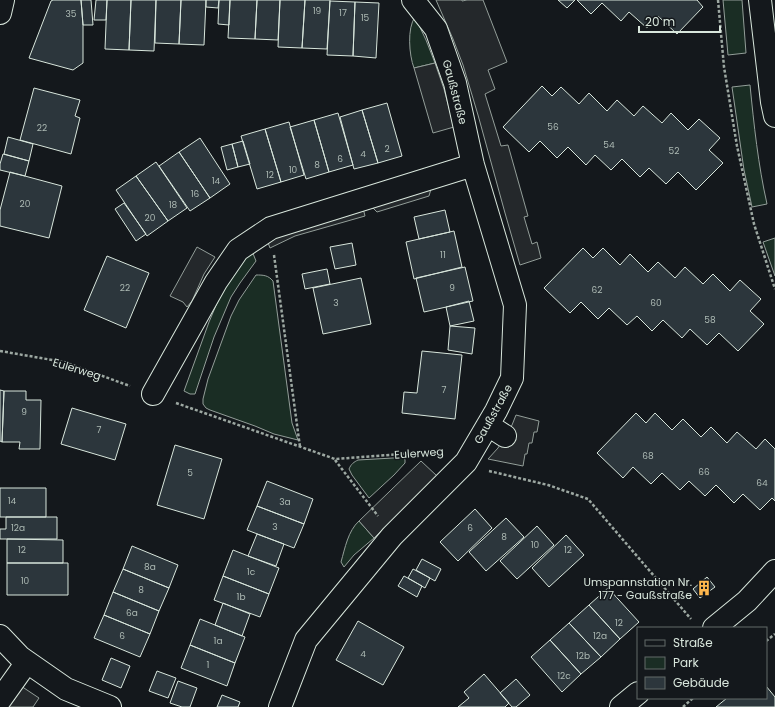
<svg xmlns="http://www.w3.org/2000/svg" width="775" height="707" viewBox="0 0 775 707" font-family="Poppins,sans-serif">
<rect width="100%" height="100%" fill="#14181c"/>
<path fill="#1a2d24" stroke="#939e99" d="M 723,0 L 742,0 L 746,53 L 728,55 Z
M 415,17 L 426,40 L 435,63 L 414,68 C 409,55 407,28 415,17 Z
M 750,85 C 754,125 758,164 767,204 L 752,207 L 744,170 L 732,87 Z
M 775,238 L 775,276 L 763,242 Z
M 252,251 L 256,261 L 240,283 L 231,297 L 214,337 L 195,394 L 190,394 L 184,391 L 209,322 L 225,284 L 243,260 Z
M 256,275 C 263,275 268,275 273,281 L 292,423 L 298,440 L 274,434 L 255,426 L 210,410 L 206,408 L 203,404 L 203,399 L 208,379 L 231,316 L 239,300 Z
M 393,458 L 403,458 L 405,459 L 405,463 L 394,475 L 369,498 L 352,475 L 349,469 C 351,464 354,462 358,460 Z
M 359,521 L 374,538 L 354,555 L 344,567 L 341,562 C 345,548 348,531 359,521 Z"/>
<path fill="#24282b" stroke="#939e99" d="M 436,0 L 462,0 L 462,1 L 467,0 L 483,0 L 507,62 L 488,70 L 495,89 L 485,94 L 501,146 L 508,145 L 528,216 L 524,217 L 532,244 L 537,242 L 541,258 L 520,265 L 505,213 L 478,115 L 463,65 L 453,39 Z
M 435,63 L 444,89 L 454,127 L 433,133 L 414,68 Z
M 431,189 L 429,196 L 377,212 L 371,206 Z
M 363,208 L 365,216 L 295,236 L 270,248 L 267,240 Z
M 197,247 L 215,257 L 204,274 L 192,301 L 187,307 L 183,302 L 170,296 Z
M 516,415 L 539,421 L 537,432 L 534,432 L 532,443 L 529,443 L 527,454 L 525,454 L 523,466 L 488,459 L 498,448 L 512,425 Z
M 421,461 L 437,476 L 374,538 L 359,521 Z
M 21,686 L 39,698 L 33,707 L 6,707 Z"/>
<path fill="#2c363c" stroke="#d8e6dc" d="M 53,0 L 81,0 L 83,25 L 83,63 L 73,70 L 29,58 L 51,1 Z
M 81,0 L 91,0 L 93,25 L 83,25 Z
M 96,0 L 107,0 L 106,20 L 94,20 Z
M 107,0 L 131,0 L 129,50 L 105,49 Z
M 131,0 L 156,0 L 154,51 L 129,50 Z
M 156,0 L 181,0 L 179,44 L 155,43 Z
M 181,0 L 206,0 L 204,45 L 179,44 Z
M 206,0 L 219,0 L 218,8 L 206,7 Z
M 219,0 L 230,0 L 229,25 L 218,24 Z
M 230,0 L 257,0 L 255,39 L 228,38 Z
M 257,0 L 280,0 L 278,40 L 255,39 Z
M 280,0 L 305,0 L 302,48 L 278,47 Z
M 305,0 L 330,0 L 327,49 L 302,48 Z
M 558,0 L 575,0 L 567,8 Z
M 577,0 L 697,0 L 703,7 L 677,34 L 658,16 L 647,28 L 629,12 L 621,21 L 602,3 L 591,14 Z
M 330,1 L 355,2 L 353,56 L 327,55 Z
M 355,2 L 379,3 L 376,58 L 353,56 Z
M 542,86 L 552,96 L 561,87 L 579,104 L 589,93 L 607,111 L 617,100 L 634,116 L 643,106 L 662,123 L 671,113 L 688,130 L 699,119 L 720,138 L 709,150 L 723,163 L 696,190 L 678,172 L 666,184 L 649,168 L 640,177 L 622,159 L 611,170 L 595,155 L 586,165 L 568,147 L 557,158 L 540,141 L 529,152 L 503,127 Z
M 34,88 L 80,100 L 75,116 L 80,118 L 71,154 L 20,140 Z
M 387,103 L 402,156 L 378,163 L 362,110 Z
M 362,110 L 378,163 L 354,169 L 340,117 Z
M 338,113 L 353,165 L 329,172 L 314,120 Z
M 314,120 L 329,172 L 306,179 L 290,127 Z
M 289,122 L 304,175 L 281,182 L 265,129 Z
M 265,129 L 281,182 L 257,189 L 241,136 Z
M 8,137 L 33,144 L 29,161 L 4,154 Z
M 200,138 L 230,184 L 210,198 L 179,152 Z
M 243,141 L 250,164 L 238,167 L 232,144 Z
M 232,144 L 238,167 L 227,170 L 221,147 Z
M 179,152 L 210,198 L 190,211 L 159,166 Z
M 3,154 L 29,161 L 25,176 L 0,170 L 0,164 Z
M 156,162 L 187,208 L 168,221 L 136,176 Z
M 10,172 L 62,186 L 49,238 L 0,226 L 0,210 Z
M 136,176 L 168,221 L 147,236 L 116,190 Z
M 124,203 L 146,234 L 136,241 L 115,209 Z
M 445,210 L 450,232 L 419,239 L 414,217 Z
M 454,231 L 462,267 L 414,279 L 406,242 Z
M 352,243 L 356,265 L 335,269 L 330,247 Z
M 583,248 L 593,258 L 603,248 L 620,265 L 630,254 L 648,272 L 658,262 L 675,278 L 685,267 L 703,284 L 713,274 L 730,291 L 740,280 L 761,299 L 750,311 L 764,324 L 738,351 L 719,333 L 707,345 L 690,329 L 682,338 L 663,320 L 652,331 L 637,316 L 627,325 L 609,308 L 598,319 L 581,302 L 570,313 L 544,288 Z
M 107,256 L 149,273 L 126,328 L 84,310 Z
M 465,267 L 473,301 L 424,312 L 416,278 Z
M 327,269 L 330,284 L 305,289 L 302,274 Z
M 361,278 L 371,324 L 323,334 L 313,288 Z
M 469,301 L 474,321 L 450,326 L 446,307 Z
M 450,326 L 475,328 L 472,354 L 448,350 Z
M 422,351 L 462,355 L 455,419 L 402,413 L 404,392 L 417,393 Z
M 0,390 L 4,391 L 2,442 L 0,441 Z
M 4,391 L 26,391 L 26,400 L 41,400 L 40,449 L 19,449 L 20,442 L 2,442 Z
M 72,408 L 126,424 L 115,460 L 61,444 Z
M 636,413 L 646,423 L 655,413 L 672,430 L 683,419 L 701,437 L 711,427 L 727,443 L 737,432 L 756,449 L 765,439 L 775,449 L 775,501 L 772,498 L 760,510 L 743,494 L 734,503 L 716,485 L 705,496 L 689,481 L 680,490 L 662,473 L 651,484 L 633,467 L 623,478 L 597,453 Z
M 175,445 L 222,459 L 204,519 L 157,505 Z
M 267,481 L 313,499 L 304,524 L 257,506 Z
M 0,488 L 46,488 L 46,517 L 0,517 Z
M 257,506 L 304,524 L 294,548 L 247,530 Z
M 475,509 L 492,528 L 458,561 L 440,542 Z
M 6,517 L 57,517 L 57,539 L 0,539 L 0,529 L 6,529 Z
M 506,518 L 524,537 L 486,571 L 469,552 Z
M 537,526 L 554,545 L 517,579 L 500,561 Z
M 257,534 L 284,544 L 276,566 L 248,556 Z
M 566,535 L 584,555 L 549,587 L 532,568 Z
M 7,539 L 63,540 L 63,563 L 7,563 Z
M 132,546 L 178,565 L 169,588 L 123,569 Z
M 233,550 L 279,568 L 269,594 L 223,576 Z
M 422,559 L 441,569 L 435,581 L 416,570 Z
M 7,563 L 68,563 L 68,595 L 7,595 Z
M 123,569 L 169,588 L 159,611 L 113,592 Z
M 413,569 L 430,578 L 425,588 L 408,578 Z
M 223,576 L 269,594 L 260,617 L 214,600 Z
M 404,576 L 422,586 L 417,597 L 398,586 Z
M 707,577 L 715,587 L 700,598 L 693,589 Z
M 608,588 L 639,622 L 620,639 L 589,605 Z
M 113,592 L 159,611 L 150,634 L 104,615 Z
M 223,603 L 250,614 L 242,636 L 215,625 Z
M 589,605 L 620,639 L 601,657 L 569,623 Z
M 104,615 L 150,634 L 140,657 L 94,638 Z
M 200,619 L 245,637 L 235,663 L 190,645 Z
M 358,621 L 404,647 L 383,685 L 336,660 Z
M 569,623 L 601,657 L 581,674 L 550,640 Z
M 550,640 L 581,674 L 562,692 L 531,657 Z
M 190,645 L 235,663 L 227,686 L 181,668 Z
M 111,658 L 130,666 L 121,688 L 102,680 Z
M 157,671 L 176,678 L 168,698 L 149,691 Z
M 484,674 L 509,703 L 505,707 L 458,707 L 469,698 L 464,692 Z
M 516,679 L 530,695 L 516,707 L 512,707 L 500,693 Z
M 178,681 L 197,688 L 190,707 L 182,707 L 170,703 Z
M 766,686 L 775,697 L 775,707 L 716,707 L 727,698 L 766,698 Z
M 222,695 L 240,702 L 238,707 L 217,707 Z"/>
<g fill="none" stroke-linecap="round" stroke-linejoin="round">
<g stroke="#d8e6dc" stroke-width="24">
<path id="minor" d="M 760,0 L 772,102 L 775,116
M 0,13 L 3,0
M 153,394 L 216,282 L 238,250 L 271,228 L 473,165
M 488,425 L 505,436
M 714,628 L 747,601 L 775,571
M 0,636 L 20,657 L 66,689 L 110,707
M 0,700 L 27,662
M 280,707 L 306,640 L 392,536 L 466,462 L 496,411 L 512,378 L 515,305 L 473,165 L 455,83 L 436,29 L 413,0
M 621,707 L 638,693"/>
</g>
<path stroke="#9da8a2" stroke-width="2.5" stroke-dasharray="3 2" stroke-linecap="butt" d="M 718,0 L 724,67 L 737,146 L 754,224 L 775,289
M 274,255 L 300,447
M 0,351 L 64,362 L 130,386
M 176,403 L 335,459 L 441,451
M 335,460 L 378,516
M 489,471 L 548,485 L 588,499 L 691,619
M 766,641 L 775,634
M 683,707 L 693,698"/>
<use href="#minor" stroke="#14181c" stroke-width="22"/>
</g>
<defs>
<g id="building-bare" transform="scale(1.2)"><path d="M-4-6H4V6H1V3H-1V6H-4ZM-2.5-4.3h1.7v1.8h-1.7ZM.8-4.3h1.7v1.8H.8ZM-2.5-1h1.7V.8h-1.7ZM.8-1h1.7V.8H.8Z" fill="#ffb74d" stroke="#14181c" stroke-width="2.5" paint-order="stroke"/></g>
</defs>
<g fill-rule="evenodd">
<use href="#building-bare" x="704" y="588"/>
</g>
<g text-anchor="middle" stroke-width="3" stroke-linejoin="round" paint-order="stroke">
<g font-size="9" fill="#adbab4">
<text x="317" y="14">19</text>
<text x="343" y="16">17</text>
<text x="71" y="17">35</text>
<text x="365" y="21">15</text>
<text x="553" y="130">56</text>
<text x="42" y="131">22</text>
<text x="609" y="148">54</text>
<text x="387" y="152">2</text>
<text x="674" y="154">52</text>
<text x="363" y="157">4</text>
<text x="340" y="162">6</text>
<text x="317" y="168">8</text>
<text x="293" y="173">10</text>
<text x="270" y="178">12</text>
<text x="216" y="184">14</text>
<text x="195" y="197">16</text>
<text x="25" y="207">20</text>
<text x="173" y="208">18</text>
<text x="150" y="221">20</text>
<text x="443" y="258">11</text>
<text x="125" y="291">22</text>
<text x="452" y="291">9</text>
<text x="597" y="293">62</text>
<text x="336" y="306">3</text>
<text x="656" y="306">60</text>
<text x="710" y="323">58</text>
<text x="444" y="393">7</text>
<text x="24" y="415">9</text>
<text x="99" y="433">7</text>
<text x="648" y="459">68</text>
<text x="704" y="475">66</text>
<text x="190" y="476">5</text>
<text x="762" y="486">64</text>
<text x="12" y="504">14</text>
<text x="285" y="505">3a</text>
<text x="275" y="530">3</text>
<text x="18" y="531">12a</text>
<text x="470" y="531">6</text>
<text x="504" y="540">8</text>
<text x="535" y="548">10</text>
<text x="22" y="553">12</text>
<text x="568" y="553">12</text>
<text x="150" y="570">8a</text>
<text x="251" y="575">1c</text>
<text x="25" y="584">10</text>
<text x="141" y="593">8</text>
<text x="241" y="600">1b</text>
<text x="132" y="616">6a</text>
<text x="619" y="626">12</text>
<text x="122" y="639">6</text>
<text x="600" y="639">12a</text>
<text x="218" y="644">1a</text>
<text x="363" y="657">4</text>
<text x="583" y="659">12b</text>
<text x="208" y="668">1</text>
<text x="564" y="679">12c</text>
</g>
<g font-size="11" fill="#d8e6dc" stroke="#14181c">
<text transform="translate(455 92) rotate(75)" y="4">Gaußstraße</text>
<text transform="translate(77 369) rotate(17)" y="4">Eulerweg</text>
<text transform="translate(493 414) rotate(-61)" y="4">Gaußstraße</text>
<text transform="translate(419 453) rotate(-4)" y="4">Eulerweg</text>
</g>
<g font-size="11" fill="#d8e6dc" stroke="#14181c" text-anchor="end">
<text x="692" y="586">Umspannstation Nr.<tspan x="692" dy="13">177 - Gaußstraße</tspan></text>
</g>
</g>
<rect x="637" y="627" width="130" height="72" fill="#14181c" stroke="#626a69"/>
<rect x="645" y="640" width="20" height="6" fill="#14181c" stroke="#626a69"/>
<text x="673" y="647" font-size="12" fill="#d8e6dc">Straße</text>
<rect x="645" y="657" width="20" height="12" fill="#1a2d24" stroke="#626a69"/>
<text x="673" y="667" font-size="12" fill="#d8e6dc">Park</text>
<rect x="645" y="677" width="20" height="12" fill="#2c363c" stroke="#626a69"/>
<text x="673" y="687" font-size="12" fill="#d8e6dc">Gebäude</text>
<path d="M639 26v6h81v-6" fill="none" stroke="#d8e6dc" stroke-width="2"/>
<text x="645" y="26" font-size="12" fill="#d8e6dc" stroke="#14181c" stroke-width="3" paint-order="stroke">20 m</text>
</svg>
